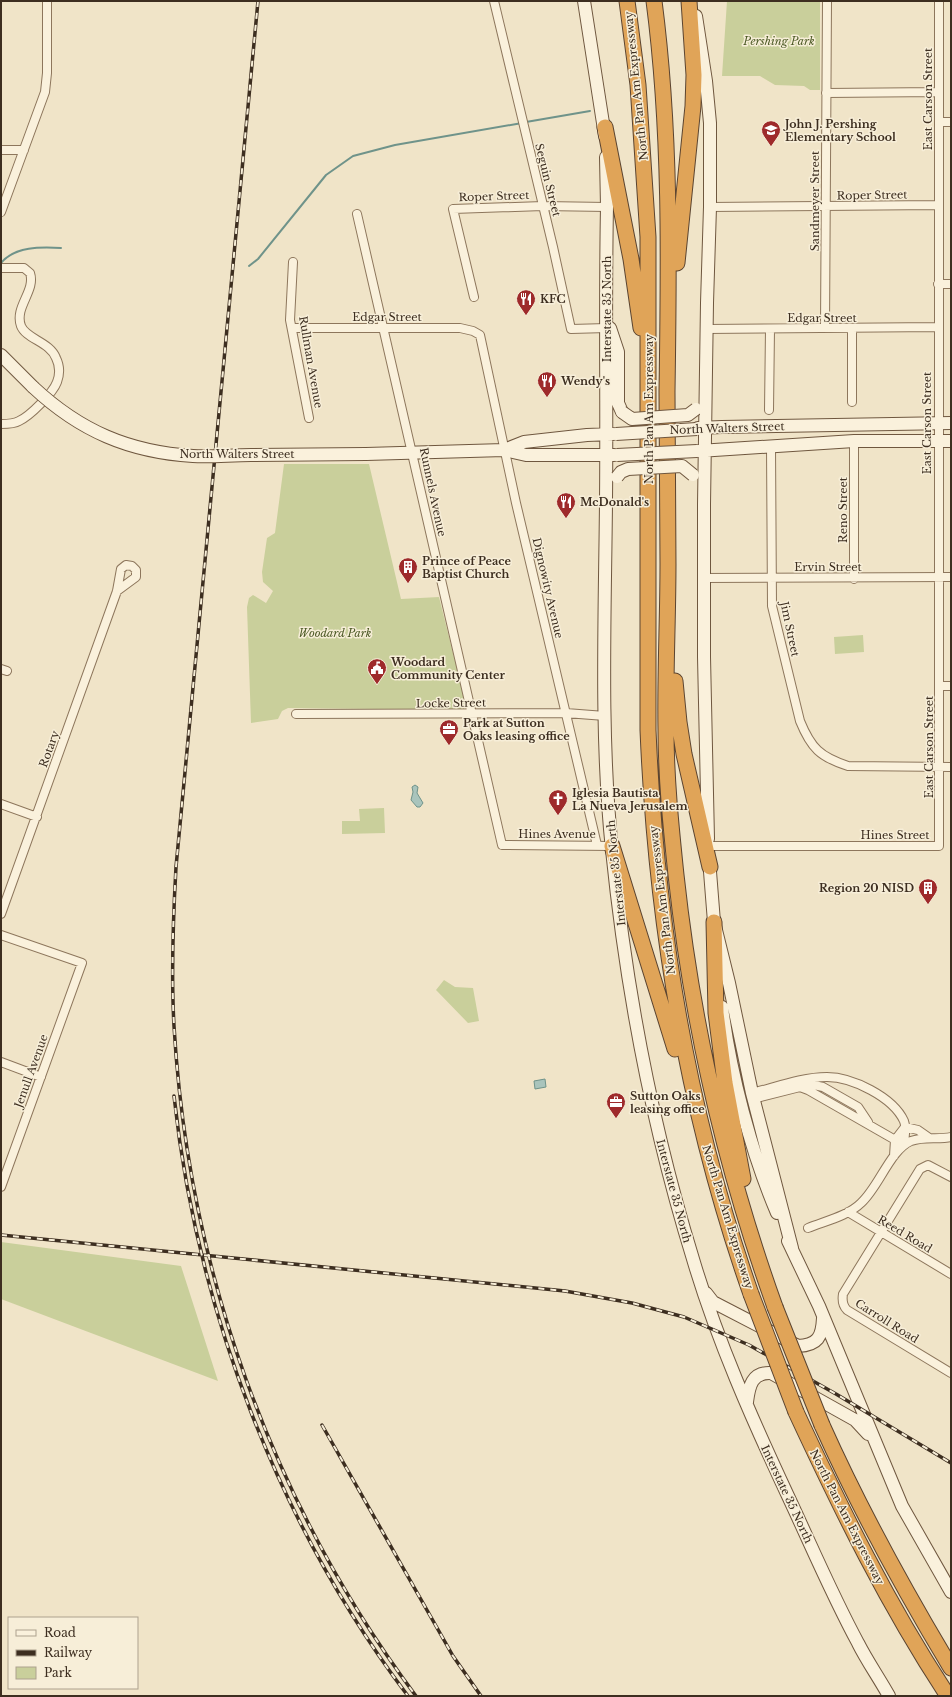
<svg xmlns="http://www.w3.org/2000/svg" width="952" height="1697" viewBox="0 0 952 1697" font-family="'Libre Baskerville',serif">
<rect width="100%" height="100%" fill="#f0e4c8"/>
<path fill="#c9cf9b" d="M 727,1 L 820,1 L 820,90 L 810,90 L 804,86 L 775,85 L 760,76 L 722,76 Z
M 284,464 L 369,464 L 401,599 L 439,597 L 466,705 L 465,708 L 461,710 L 288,708 L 282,711 L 278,719 L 251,723 L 247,607 L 249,598 L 253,595 L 266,603 L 273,591 L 263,582 L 262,572 L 267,538 L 275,533 Z
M 863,635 L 864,652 L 835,654 L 834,637 Z
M 384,808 L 385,833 L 342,834 L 342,821 L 360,821 L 359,809 Z
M 444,980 L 455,987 L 473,988 L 479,1021 L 468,1023 L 436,990 Z
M 1,1242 L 181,1266 L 218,1381 L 1,1299 Z"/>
<path fill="#a9c4bc" stroke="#6f938a" d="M 415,785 L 418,787 L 417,793 L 423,803 L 420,807 L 417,807 L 411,800 L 413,792 L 412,787 Z
M 545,1079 L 546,1087 L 535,1089 L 534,1081 Z"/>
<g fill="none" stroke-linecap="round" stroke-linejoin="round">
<path stroke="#6f938a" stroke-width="2" d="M 949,1 L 951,1
M 526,122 L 590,111
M 1,263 C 15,246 41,247 61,248
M 249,266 L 258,259 L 326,175 L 353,156 L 395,145 L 522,123"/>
<g stroke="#8d765c" stroke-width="10">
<path id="minor" d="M 494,1 L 553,247 L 571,329 L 607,328
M 826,93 L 939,92
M 939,122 L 951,122
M 1,150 L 24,150
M 710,207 L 938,205
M 1,212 L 45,92 L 47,73 L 47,1
M 357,214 L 502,845 L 612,846
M 293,262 L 290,320 L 309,418
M 1,268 L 24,268 L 30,273 C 36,291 14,307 21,326 C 26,339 50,342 56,358 C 60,366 60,374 57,382 C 53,393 30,416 19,421 C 14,424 7,424 1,424
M 938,284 L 951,284
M 474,297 L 453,209 L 543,206 L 607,207
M 292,328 L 460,328 L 473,331 L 480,335 L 516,503 L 597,845
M 825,328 L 827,1
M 706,329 L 938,327
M 852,402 L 852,329
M 769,410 L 770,329
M 771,447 L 772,606 L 800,721 C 811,748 820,757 848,766 L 951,767
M 704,578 L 951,577
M 854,579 L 854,441
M 1,669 L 7,671
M 940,686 L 951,686
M 296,714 L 566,713 L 605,716
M 1,804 L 37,817
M 709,846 L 939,846 L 939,1
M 1,914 L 117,591 L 121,569 L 126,565 L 132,566 L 136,570 L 136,577 L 117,591
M 1,935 L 82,963 L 1,1187
M 1,1062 L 41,1077
M 801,1087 L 814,1085 L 823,1087 L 858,1107 L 868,1122
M 752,1093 C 776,1087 802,1077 827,1077 C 852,1077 893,1097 904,1121 C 907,1128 904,1138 904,1145 L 808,1090 L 800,1087 L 753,1099
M 894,1156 L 895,1140 L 905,1127 L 918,1130 L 928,1137
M 951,1177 L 928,1165 L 920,1169 L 843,1294 C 842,1300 842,1305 847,1310 L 951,1373
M 848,1212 L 951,1274
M 808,1228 C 825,1221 848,1216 861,1203 C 879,1187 890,1150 911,1141 C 925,1136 938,1140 951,1137"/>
</g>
<g stroke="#6f573f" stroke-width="14">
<path id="secondary" d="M 584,1 L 605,136
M 696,16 L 706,81 L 710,123 L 710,207 L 707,303 L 704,504 L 704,657 L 708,839
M 606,157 L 607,207 C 605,305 607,403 606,501 C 605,617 600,734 612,850 C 626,988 652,1126 693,1259 C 717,1340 752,1419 788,1496 C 811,1545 832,1595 858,1643 C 867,1661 879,1678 889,1696
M 610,328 L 618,352 L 618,403 L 622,412
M 1,355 L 33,387
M 698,428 L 722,427 L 951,423
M 504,450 L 524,442 L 587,435 L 613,434
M 699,451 L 854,441 L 951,441
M 366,454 L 504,450 L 526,455 L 614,455
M 709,859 L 714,922 L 729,983 L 752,1093 L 792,1248
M 722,1007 C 730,1072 751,1152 777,1213
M 788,1241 L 819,1306 L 902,1506 L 951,1592
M 706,1293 L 713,1302 L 798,1346 C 818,1345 822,1337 823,1318
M 747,1402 C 749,1386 752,1372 771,1373 L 855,1420 L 868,1434"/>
</g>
<g stroke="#5b4430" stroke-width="17">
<path id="motorway" d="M 627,1 L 638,85 L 648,237 L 648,730 C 656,922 687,1112 751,1294
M 654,1 C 671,131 669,261 667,392 C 667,449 668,507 668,564 C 668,619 665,675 666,730 C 666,778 671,827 676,875 C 692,1023 725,1168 775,1307
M 605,127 L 631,259 L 641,328
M 677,263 L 693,106 L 694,75 L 689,1
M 675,681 L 679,722 L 684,754 L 710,867
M 612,846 L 675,1049
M 714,922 L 716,1013 L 725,1083 L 743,1179
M 796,1412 C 842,1511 888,1605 948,1696
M 822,1425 C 860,1510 903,1588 951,1668"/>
</g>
<use href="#minor" stroke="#faf1dc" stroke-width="8"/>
<use href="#secondary" stroke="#faf1dc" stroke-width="12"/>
<use href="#motorway" stroke="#e0a458" stroke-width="15"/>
<g stroke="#3d2e20" stroke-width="3.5">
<path id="rail" d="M 258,1 L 176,867 C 173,920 171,973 174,1026 C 188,1268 271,1502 416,1696
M 174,1096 C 197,1310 278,1524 408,1696
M 1,1235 L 565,1291 L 632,1303 L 684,1317 L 749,1345 L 836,1394 L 951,1463
M 322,1425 L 453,1656 L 481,1696"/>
</g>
<use href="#rail" stroke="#f7eed8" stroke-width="2" stroke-dasharray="6" stroke-linecap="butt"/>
<g stroke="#6f573f" stroke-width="14" stroke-linecap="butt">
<path id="secondary-bridge" d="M 33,387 C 80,431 129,452 193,456 C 212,457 231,455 251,455 C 289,455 327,454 366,454
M 622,412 L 632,419 L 688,415 L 696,409
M 616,434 L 697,429
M 617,455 L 697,451
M 617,477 L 621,472 L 628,469 L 682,466 L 693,475"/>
</g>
<g stroke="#5b4430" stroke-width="17" stroke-linecap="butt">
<path id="motorway-bridge" d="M 751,1294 L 796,1412
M 775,1307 L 822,1425"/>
</g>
<use href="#secondary-bridge" stroke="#faf1dc" stroke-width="12"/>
<use href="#motorway-bridge" stroke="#e0a458" stroke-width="15"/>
</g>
<defs>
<g id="school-pin" transform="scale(1)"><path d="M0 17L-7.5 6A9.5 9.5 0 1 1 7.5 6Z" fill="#9e2a2b" stroke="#f7eed8"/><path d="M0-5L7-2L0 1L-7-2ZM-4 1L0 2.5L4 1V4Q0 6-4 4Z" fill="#fff"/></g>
<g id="restaurant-pin" transform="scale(1)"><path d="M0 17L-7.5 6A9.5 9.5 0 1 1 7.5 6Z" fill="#9e2a2b" stroke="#f7eed8"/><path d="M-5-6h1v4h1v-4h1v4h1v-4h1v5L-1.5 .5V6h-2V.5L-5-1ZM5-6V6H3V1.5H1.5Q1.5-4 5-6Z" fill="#fff"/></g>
<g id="building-pin" transform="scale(1)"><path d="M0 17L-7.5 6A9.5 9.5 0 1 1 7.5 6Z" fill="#9e2a2b" stroke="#f7eed8"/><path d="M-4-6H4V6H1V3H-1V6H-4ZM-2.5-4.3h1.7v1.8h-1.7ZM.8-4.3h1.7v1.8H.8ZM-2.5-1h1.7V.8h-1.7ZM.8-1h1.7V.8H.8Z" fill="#fff"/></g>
<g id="civic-pin" transform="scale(1)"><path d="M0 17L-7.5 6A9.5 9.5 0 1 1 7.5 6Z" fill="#9e2a2b" stroke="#f7eed8"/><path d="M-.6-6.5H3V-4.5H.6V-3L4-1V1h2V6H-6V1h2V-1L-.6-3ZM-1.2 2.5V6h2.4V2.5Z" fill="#fff"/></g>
<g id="office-pin" transform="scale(1)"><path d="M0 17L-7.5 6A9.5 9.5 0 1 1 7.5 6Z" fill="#9e2a2b" stroke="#f7eed8"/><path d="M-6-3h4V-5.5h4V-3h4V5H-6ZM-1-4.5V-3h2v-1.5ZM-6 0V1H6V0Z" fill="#fff"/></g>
<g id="church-pin" transform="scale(1)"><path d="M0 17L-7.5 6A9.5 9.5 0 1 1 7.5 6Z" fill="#9e2a2b" stroke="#f7eed8"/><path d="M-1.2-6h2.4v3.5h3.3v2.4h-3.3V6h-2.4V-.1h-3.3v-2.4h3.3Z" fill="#fff"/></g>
</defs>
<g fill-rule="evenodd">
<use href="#school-pin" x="771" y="130"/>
<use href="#restaurant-pin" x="526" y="299"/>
<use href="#restaurant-pin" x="547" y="381"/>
<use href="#restaurant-pin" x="566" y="502"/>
<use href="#building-pin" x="408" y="567"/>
<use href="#civic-pin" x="377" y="668"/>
<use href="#office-pin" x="449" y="729"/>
<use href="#church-pin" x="558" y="799"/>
<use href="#building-pin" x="928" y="888"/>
<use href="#office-pin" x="616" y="1102"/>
</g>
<g text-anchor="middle" stroke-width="3" stroke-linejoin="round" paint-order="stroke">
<g font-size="11" font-style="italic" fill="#4d5a26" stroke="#f7eed8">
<text x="779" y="45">Pershing Park</text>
<text x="335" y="637">Woodard Park</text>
</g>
<g font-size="11" fill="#3d2e20" stroke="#f7eed8">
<text transform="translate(636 86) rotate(-96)" y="4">North Pan Am Expressway</text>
<text transform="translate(928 99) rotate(-90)" y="4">East Carson Street</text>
<text transform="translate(548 180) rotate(76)" y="4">Seguin Street</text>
<text transform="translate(872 195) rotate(-1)" y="4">Roper Street</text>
<text transform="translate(494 196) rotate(-2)" y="4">Roper Street</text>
<text transform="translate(815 201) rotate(-90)" y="4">Sandmeyer Street</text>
<text transform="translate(607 309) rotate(-90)" y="4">Interstate 35 North</text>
<text x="387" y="321">Edgar Street</text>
<text x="822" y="322">Edgar Street</text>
<text transform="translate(311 362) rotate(80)" y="4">Rullman Avenue</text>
<text transform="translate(649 409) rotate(-90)" y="4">North Pan Am Expressway</text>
<text transform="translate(927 423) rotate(-90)" y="4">East Carson Street</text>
<text transform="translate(727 428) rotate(-2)" y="4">North Walters Street</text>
<text x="237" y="458">North Walters Street</text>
<text transform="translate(433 492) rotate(78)" y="4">Runnels Avenue</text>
<text transform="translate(843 510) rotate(-90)" y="4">Reno Street</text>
<text x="828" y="571">Ervin Street</text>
<text transform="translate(548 588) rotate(77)" y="4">Dignowity Avenue</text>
<text transform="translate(790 629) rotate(78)" y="4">Jim Street</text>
<text transform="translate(451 703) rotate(-1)" y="4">Locke Street</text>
<text transform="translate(929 747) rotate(-90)" y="4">East Carson Street</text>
<text transform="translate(49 749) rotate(-70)" y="4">Rotary</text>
<text x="557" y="838">Hines Avenue</text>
<text x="895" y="839">Hines Street</text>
<text transform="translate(616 873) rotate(-96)" y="4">Interstate 35 North</text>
<text transform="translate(662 900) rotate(-97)" y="4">North Pan Am Expressway</text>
<text transform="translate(31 1071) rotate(-70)" y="4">Jenull Avenue</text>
<text transform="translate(674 1191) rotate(75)" y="4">Interstate 35 North</text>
<text transform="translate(728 1217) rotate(73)" y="4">North Pan Am Expressway</text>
<text transform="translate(905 1234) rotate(31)" y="4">Reed Road</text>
<text transform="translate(887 1321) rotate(32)" y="4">Carroll Road</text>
<text transform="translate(787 1494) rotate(65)" y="4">Interstate 35 North</text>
<text transform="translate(847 1517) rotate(63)" y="4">North Pan Am Expressway</text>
</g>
<g font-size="11" font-weight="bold" fill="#3d2e20" stroke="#f7eed8" text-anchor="start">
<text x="785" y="128">John J. Pershing<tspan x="785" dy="13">Elementary School</tspan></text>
<text x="540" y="303">KFC</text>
<text x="561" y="385">Wendy's</text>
<text x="580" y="506">McDonald's</text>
<text x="422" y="565">Prince of Peace<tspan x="422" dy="13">Baptist Church</tspan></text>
<text x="391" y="666">Woodard<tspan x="391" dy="13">Community Center</tspan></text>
<text x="463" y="727">Park at Sutton<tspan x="463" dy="13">Oaks leasing office</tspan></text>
<text x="572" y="797">Iglesia Bautista<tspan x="572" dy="13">La Nueva Jerusalem</tspan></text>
<text x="914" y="892" text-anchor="end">Region 20 NISD</text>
<text x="630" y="1100">Sutton Oaks<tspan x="630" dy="13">leasing office</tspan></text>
</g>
</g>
<rect width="952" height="1697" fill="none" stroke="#3d2e20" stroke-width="4"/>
<rect x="8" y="1617" width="130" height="72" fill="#f7eed8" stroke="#ada18e"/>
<rect x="16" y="1630" width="20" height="6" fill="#faf1dc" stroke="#ada18e"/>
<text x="44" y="1637" font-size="12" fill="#3d2e20">Road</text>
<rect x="16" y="1650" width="20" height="6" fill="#3d2e20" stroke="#ada18e"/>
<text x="44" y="1657" font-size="12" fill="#3d2e20">Railway</text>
<rect x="16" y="1667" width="20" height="12" fill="#c9cf9b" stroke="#ada18e"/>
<text x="44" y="1677" font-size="12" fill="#3d2e20">Park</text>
</svg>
